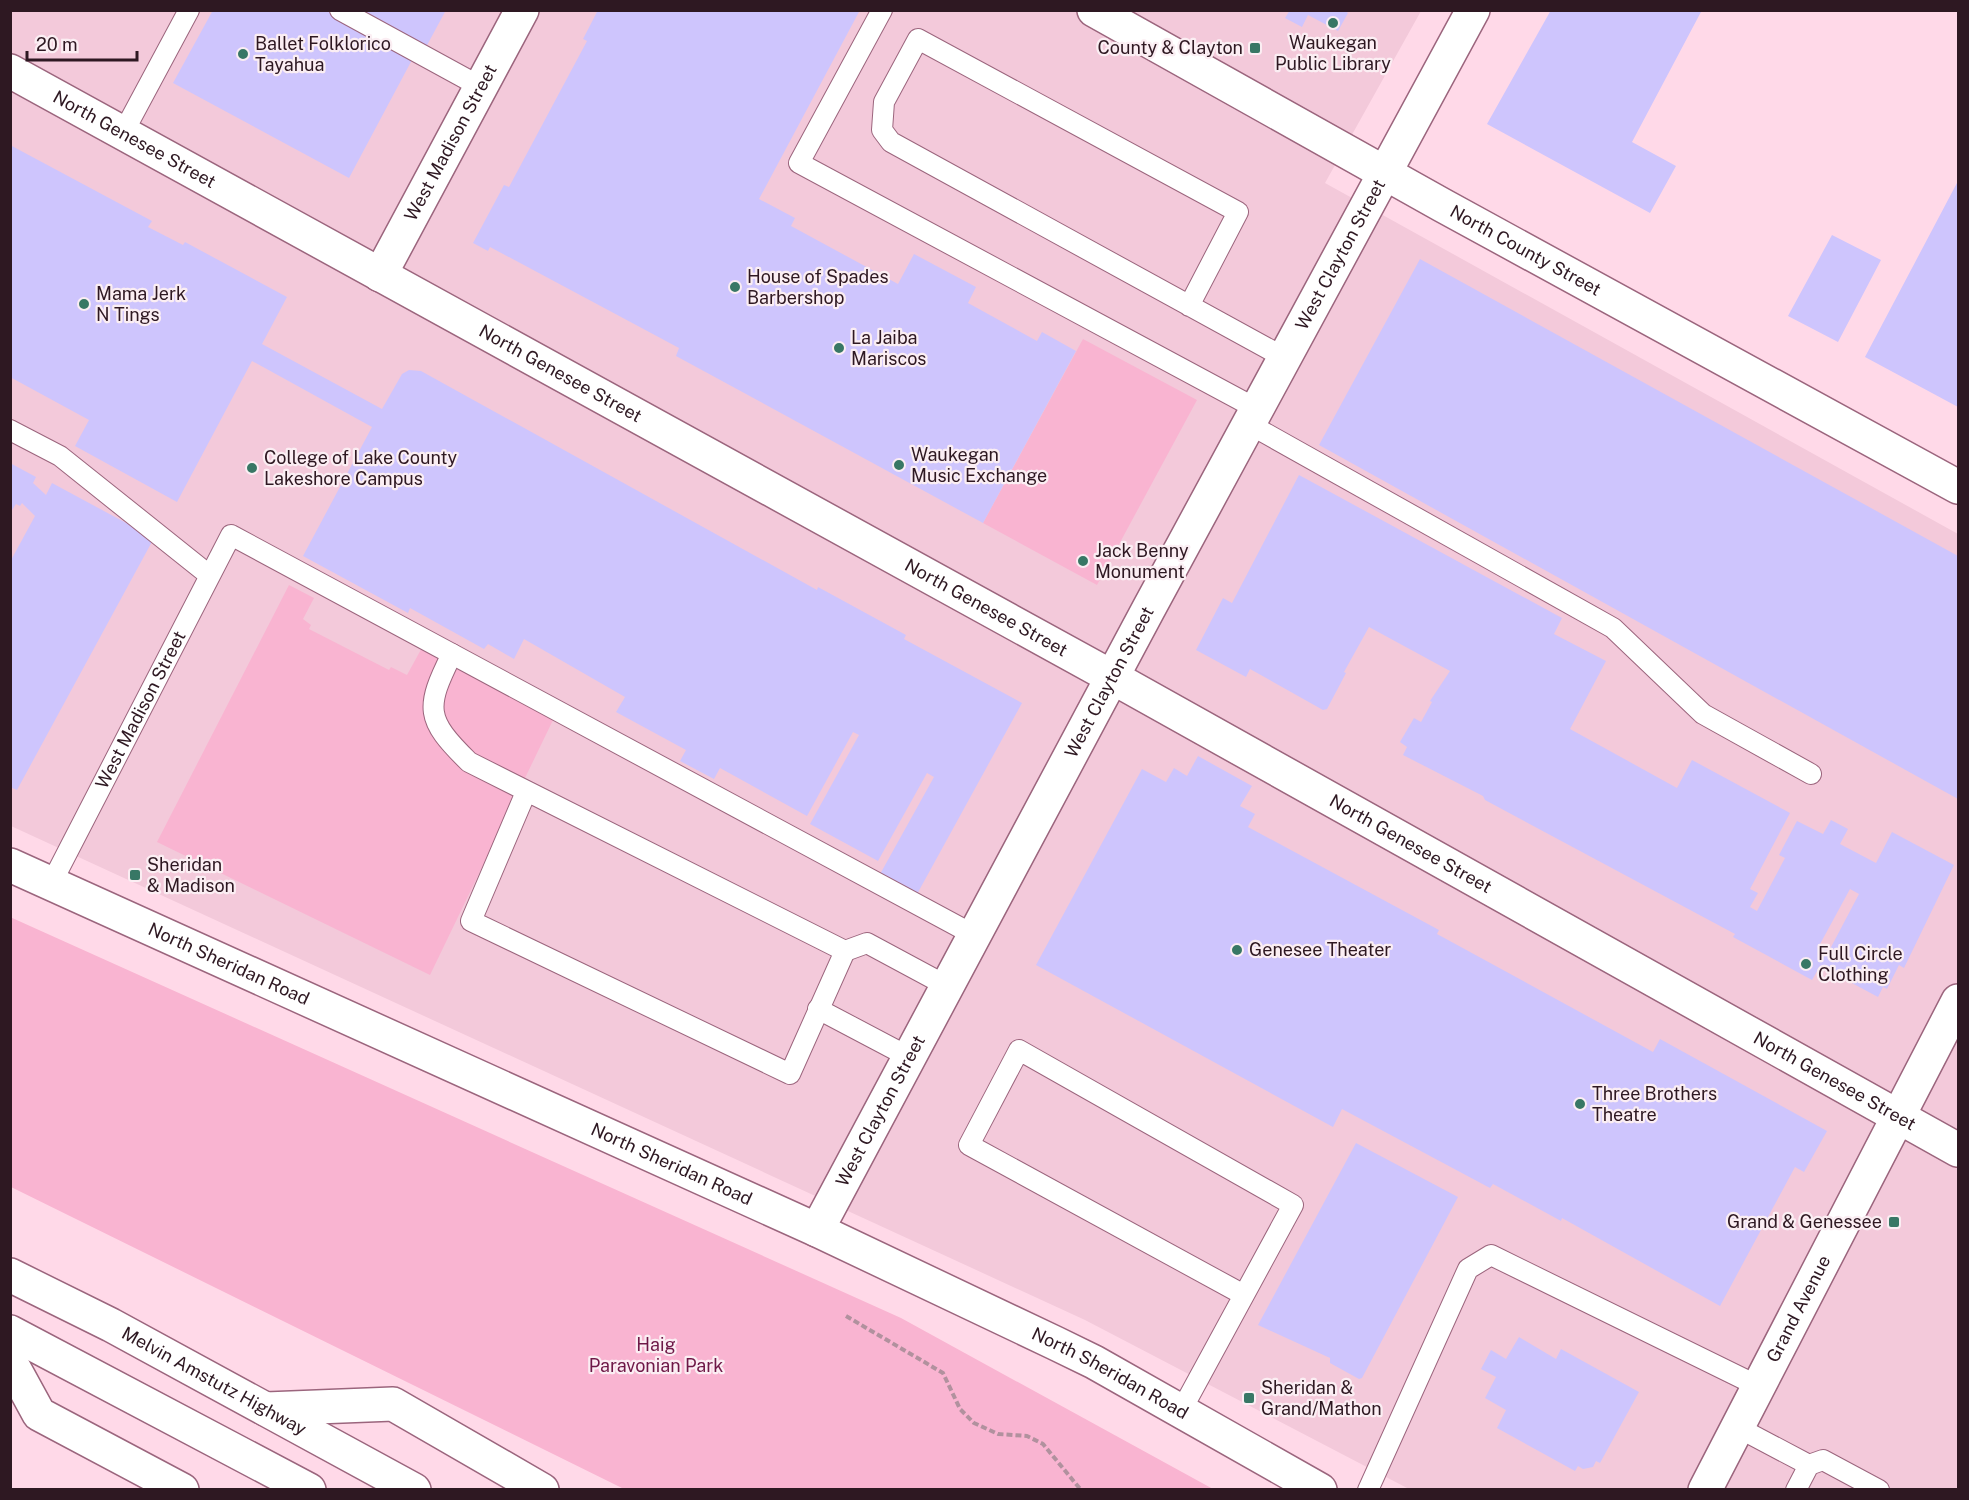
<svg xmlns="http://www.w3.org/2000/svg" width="1969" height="1500" viewBox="0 0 1969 1500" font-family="'Public Sans',sans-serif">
<rect width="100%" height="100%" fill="#ffd9e8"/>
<path fill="#f3c9da" d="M 11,11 L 1421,11 L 1325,183 L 1958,534 L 1958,1489 L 1409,1489 L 1085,1320 L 11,826 Z"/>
<path fill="#f9b4d1" d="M 1083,339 L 1197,400 L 1097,585 L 983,523 Z
M 289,585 L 314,598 L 303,619 L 311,625 L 309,629 L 389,670 L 391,667 L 407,675 L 424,644 L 461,664 L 459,669 L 553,720 L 430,975 L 157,842 Z
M 10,917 L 901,1318 L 1213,1489 L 624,1489 L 11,1187 Z"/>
<path fill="#cec5fd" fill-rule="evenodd" d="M 213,10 L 325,10 L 413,58 L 349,178 L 173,83 Z
M 354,10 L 446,10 L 425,49 Z
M 598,10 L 860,10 L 759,199 L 795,218 L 791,226 L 898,284 L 914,254 L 976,287 L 968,303 L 1037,341 L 1042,332 L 1076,351 L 983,523 L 676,356 L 679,348 L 490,247 L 488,251 L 473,243 L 504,185 L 509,187 L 587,41 L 583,39 Z
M 1290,10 L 1344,10 L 1348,13 L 1338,31 L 1308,15 L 1302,27 L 1285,18 Z
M 1551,10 L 1702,10 L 1632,142 L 1676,166 L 1650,213 L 1487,124 Z
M 10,145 L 152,221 L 148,227 L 183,245 L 185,242 L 287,297 L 262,344 L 382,409 L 402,374 L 409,370 L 421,371 L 817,590 L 818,587 L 906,635 L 904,639 L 1022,703 L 916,896 L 879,876 L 934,777 L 927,773 L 878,861 L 810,824 L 859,735 L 853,732 L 807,816 L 720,768 L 714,779 L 680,761 L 686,750 L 616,712 L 625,697 L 524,639 L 514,659 L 488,644 L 484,649 L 410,608 L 408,613 L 303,556 L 372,427 L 252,361 L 177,502 L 75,446 L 89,420 L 10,377 Z
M 1958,181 L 1958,407 L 1865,357 Z
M 1832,235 L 1881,260 L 1838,342 L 1788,316 Z
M 1420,259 L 1958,556 L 1958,799 L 1319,445 Z
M 10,463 L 36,477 L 33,483 L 46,495 L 52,483 L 154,538 L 17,790 L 10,787 L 10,562 L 35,516 L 22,503 L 20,506 L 16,504 L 10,513 Z
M 1299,475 L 1562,618 L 1554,634 L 1606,661 L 1570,729 L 1677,788 L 1692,760 L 1790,813 L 1750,889 L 1758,893 L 1750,907 L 1757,911 L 1785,858 L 1779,855 L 1797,821 L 1823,834 L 1831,820 L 1848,829 L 1840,844 L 1876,863 L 1892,832 L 1954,865 L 1904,968 L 1899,965 L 1887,989 L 1883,987 L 1878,997 L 1820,966 L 1812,980 L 1733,937 L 1735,934 L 1485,800 L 1483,796 L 1403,755 L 1407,747 L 1400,742 L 1414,718 L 1421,722 L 1432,702 L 1430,701 L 1450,671 L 1369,627 L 1344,672 L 1346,673 L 1327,709 L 1323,710 L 1250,669 L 1246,677 L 1196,650 L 1223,598 L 1232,603 ZM 1850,889 L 1859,894 L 1829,951 L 1819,946 Z
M 1198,756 L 1252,786 L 1240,806 L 1255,814 L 1248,827 L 1439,930 L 1437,934 L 1653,1052 L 1660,1039 L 1827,1131 L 1804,1172 L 1795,1167 L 1720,1306 L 1562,1218 L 1561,1221 L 1493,1184 L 1490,1188 L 1342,1109 L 1333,1127 L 1036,965 L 1142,769 L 1166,782 L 1174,768 L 1187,776 Z
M 1356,1143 L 1458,1197 L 1362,1378 L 1359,1379 L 1330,1363 L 1330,1358 L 1258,1325 Z
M 1519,1337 L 1556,1359 L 1561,1349 L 1639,1392 L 1600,1463 L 1596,1461 L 1593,1467 L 1583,1469 L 1578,1466 L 1575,1471 L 1497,1428 L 1506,1410 L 1485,1398 L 1496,1377 L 1481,1369 L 1491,1350 L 1506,1359 Z"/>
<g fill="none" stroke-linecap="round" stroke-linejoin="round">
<g stroke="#9b657d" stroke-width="22">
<g id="service">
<path d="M 340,10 L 481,87"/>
<path d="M 882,10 L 799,163 L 1257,409"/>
<path d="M 123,133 L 189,10"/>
<path d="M 1189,306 L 1238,212 L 918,39 L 884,102 L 882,130 L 891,142 L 1285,358"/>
<path d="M 1249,424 L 1613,628 L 1703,714 L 1811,774"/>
<path d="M 10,430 L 60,456 L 209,575"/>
<path d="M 452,654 C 425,708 425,719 469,762 L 845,951 L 790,1074 L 471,921 L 526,792"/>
<path id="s1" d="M 51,884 L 231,535 L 974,935"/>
<path d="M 845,951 L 867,943 L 947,986"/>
<path d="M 818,1009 L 909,1057"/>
<path d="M 1181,1411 L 1293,1205 L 1019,1050 L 969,1145 L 1244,1295"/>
<path d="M 1737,1427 L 1809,1465"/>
<path d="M 1368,1490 L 1468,1269 L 1491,1255 L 1758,1386"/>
<path d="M 1796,1490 L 1809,1465 L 1823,1460 L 1879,1490"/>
</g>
</g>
<g stroke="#9b657d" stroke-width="36">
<g id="minor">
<path id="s2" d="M 1094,10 L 1442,205 L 1958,487"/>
<path id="s3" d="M 10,71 L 1112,677"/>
<path id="s4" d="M 380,275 L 522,10"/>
<path id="s5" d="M 817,1230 L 1148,610 L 1473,10"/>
</g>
</g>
<g stroke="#9b657d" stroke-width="36">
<g id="tertiary">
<path id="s6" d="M 1112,677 L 1958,1150"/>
</g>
</g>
<g stroke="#9b657d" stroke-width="36">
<g id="secondary">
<path id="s7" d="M 10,865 L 817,1230 L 1055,1343 L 1094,1362 L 1320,1490"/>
<path id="s8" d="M 1705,1490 L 1958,1001"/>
</g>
</g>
<g stroke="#9b657d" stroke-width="36">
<g id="trunk">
<path id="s9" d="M 10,1275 L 111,1325 L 414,1490"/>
<path d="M 10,1332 L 309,1490"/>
<path d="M 10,1361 L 39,1414 L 182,1490"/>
<path d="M 266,1409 L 393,1404 L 542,1490"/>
</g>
</g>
<path stroke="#b1919e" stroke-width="4" stroke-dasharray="6 3" stroke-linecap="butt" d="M 846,1316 L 943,1373 L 960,1409 L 974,1423 L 998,1434 L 1027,1436 L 1043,1444 L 1081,1490"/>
<use href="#service" stroke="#fff" stroke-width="20"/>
<use href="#minor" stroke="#fff" stroke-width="33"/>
<use href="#tertiary" stroke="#fff" stroke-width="33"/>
<use href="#secondary" stroke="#fff" stroke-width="33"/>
<use href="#trunk" stroke="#fff" stroke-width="33"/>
</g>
<g fill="#387765" stroke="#fbeef3" stroke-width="2">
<circle cx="1333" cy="23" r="6"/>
<rect x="1249" y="42" width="12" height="12" rx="3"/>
<circle cx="243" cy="54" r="6"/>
<circle cx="735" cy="287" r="6"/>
<circle cx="84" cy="304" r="6"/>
<circle cx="839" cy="348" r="6"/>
<circle cx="899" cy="465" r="6"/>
<circle cx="252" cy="468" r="6"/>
<circle cx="1083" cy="561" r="6"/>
<rect x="129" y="869" width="12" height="12" rx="3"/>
<circle cx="1237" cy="950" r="6"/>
<circle cx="1806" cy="964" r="6"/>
<circle cx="1580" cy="1104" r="6"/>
<rect x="1888" y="1216" width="12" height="12" rx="3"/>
<rect x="1243" y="1392" width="12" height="12" rx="3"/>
</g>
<g text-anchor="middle" stroke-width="4.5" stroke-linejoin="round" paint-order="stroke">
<g font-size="18" fill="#2e1822" stroke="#fbeef3" text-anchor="start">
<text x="1333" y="49" text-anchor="middle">Waukegan<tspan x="1333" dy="21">Public Library</tspan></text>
<text x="255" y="50">Ballet Folklorico<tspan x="255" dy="21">Tayahua</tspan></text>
<text x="1243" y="54" text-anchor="end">County &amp; Clayton</text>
<text x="747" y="283">House of Spades<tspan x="747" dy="21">Barbershop</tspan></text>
<text x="96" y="300">Mama Jerk<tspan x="96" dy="21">N Tings</tspan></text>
<text x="851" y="344">La Jaiba<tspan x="851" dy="21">Mariscos</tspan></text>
<text x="911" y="461">Waukegan<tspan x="911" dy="21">Music Exchange</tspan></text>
<text x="264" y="464">College of Lake County<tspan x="264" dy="21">Lakeshore Campus</tspan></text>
<text x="1095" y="557">Jack Benny<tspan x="1095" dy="21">Monument</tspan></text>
<text x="147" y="871">Sheridan<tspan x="147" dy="21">&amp; Madison</tspan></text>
<text x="1249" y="956">Genesee Theater</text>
<text x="1818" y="960">Full Circle<tspan x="1818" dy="21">Clothing</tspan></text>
<text x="1592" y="1100">Three Brothers<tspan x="1592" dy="21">Theatre</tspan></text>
<text x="1882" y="1228" text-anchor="end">Grand &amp; Genessee</text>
<text x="1261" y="1394">Sheridan &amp;<tspan x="1261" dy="21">Grand/Mathon</tspan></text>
</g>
<g font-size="18" fill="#2e1822" stroke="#fbeef3">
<text dy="6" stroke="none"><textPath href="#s3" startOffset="142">North Genesee Street</textPath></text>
<text dy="6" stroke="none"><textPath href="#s4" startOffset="150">West Madison Street</textPath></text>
<text dy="6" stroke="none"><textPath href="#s2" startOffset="494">North County Street</textPath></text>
<text dy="6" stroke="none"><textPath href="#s5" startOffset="1107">West Clayton Street</textPath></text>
<text dy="6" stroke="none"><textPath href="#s3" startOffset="628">North Genesee Street</textPath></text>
<text dy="6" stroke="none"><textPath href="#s3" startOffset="1114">North Genesee Street</textPath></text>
<text dy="6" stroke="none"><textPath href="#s5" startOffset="621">West Clayton Street</textPath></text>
<text dy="6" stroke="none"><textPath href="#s1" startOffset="196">West Madison Street</textPath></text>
<text dy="6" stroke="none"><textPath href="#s6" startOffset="342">North Genesee Street</textPath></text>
<text dy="6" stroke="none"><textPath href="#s7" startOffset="240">North Sheridan Road</textPath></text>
<text dy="6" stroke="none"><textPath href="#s6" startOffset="828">North Genesee Street</textPath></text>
<text dy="6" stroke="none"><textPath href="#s5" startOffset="135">West Clayton Street</textPath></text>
<text dy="6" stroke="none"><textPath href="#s7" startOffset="726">North Sheridan Road</textPath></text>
<text dy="6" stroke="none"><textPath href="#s8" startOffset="204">Grand Avenue</textPath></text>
<text dy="6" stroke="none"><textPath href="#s7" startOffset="1212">North Sheridan Road</textPath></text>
<text dy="6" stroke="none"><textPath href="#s9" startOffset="230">Melvin Amstutz Highway</textPath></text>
</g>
<g font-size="18" fill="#6e1847" stroke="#fbeef3">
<text x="656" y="1351">Haig<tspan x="656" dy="21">Paravonian Park</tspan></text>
</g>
</g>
<rect width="1969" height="1500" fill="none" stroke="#2e1822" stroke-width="24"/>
<path d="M27 51v9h110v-9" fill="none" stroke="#2e1822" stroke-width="3"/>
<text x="36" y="51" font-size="18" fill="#2e1822" stroke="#fbeef3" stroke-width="4.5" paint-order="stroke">20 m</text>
</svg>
